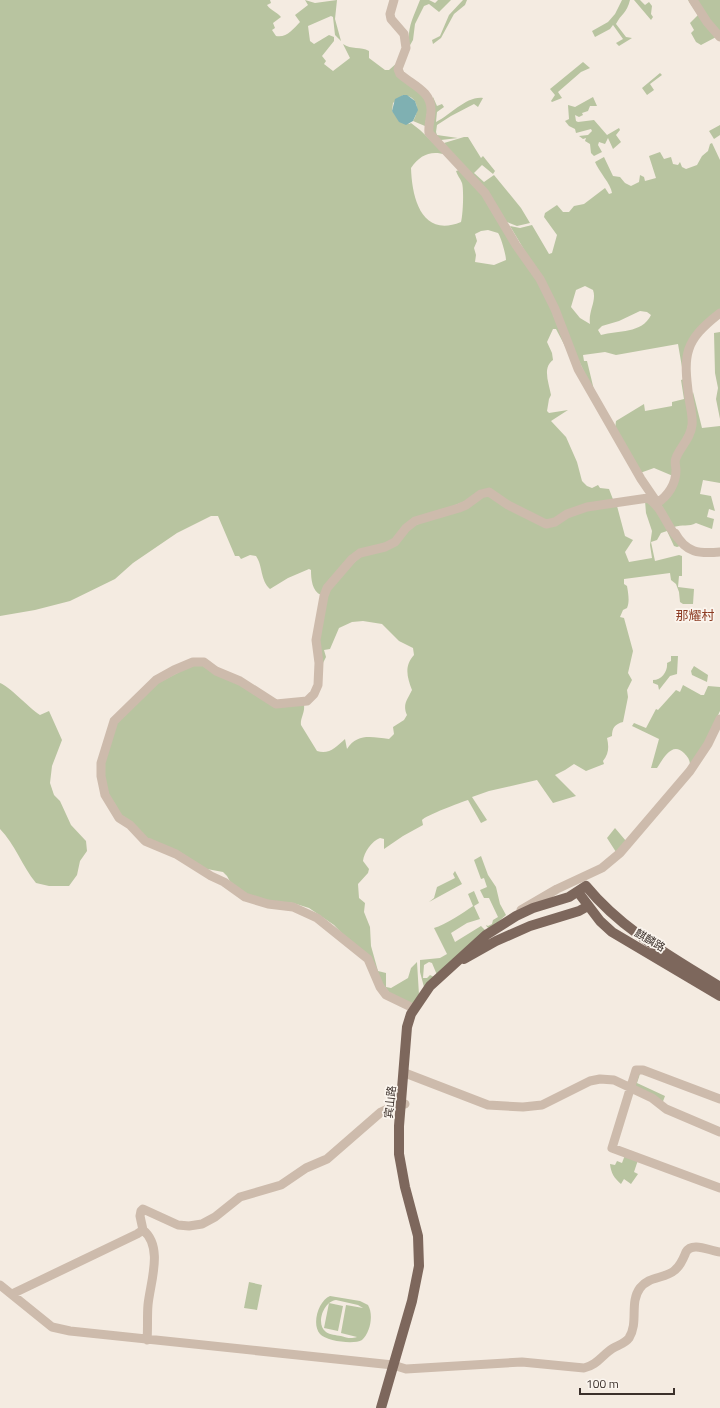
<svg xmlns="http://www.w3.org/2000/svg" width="720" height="1408" viewBox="0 0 720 1408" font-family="'Titillium Web','Noto Sans SC',sans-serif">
<rect width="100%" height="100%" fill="#f4ebe1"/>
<path fill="#b8c4a0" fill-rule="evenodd" d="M 0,0 L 270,0 L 271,3 L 267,5 C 271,11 276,11 281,17 L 273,23 L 275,28 L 272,30 L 276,36 C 287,38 293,29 300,22 L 295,15 L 308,5 L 305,0 L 315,3 L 337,0 L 335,19 L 341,41 L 335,35 L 333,17 L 331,16 L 308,26 L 310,41 L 314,44 L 329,35 L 334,37 L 334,41 L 322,56 L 326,61 L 324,64 L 333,71 L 350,58 L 343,44 C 351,50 361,46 369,51 L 369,58 L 385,70 L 389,70 L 398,62 L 397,64 L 425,97 L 428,107 L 425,126 L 413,121 C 420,110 418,96 403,95 L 393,103 L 392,111 L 409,124 L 411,123 L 420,130 L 446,155 C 431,150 420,155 411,168 C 412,199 422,238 461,222 C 463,215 464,189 462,183 C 460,178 457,175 456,171 L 459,170 L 484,196 L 544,291 L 566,348 L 556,329 L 553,329 L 547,342 L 552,353 L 553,360 C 542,368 549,383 551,395 L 549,399 L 547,411 L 549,413 L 568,410 L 551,421 L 566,437 L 577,462 L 582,481 L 587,486 L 592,488 L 598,485 L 600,488 L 609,489 L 614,502 L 546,523 L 497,494 L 473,498 L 428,516 L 395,540 L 369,548 L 321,595 C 312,591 311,579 311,570 L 309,569 L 288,578 L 270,589 C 260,580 263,566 256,556 L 250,555 L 241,559 L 239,556 L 235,556 L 218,516 L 211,516 L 177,533 L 133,563 L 115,579 L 70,601 L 35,610 L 0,616 ZM 488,230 L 498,233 C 501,237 506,255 506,260 L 494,265 L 475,262 L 476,255 L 474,248 L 477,241 L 475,234 L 481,231 Z
M 420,0 L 429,0 L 435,3 L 438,0 L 451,0 L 439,12 L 429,4 L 424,6 L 415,24 L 413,40 L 409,47 C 407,27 413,18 420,0 Z
M 463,0 L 467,0 L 465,5 L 454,14 L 441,38 L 433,44 L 432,40 L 440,36 L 449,15 Z
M 622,0 L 630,0 C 627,13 621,14 616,24 L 626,37 L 632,38 L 619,46 L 616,43 L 623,39 L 613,25 L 610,29 L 595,37 L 592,31 L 608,22 L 615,14 Z
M 634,0 L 640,0 L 645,5 L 649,2 L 652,6 L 651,14 L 653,17 L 651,20 Z
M 688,0 L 692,0 L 718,36 L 701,45 L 696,42 L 691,33 L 694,30 L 690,23 L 698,15 Z
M 694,0 L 720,0 L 720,35 Z
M 583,62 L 590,68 L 581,72 L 558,92 L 562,98 L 552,102 L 551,101 L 555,95 L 550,89 Z
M 660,73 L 662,75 L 650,84 L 654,90 L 647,95 L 642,88 Z
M 433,97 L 437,106 L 442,104 L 444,107 L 437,112 L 436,122 C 451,115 466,96 483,98 L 478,107 L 474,104 L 451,116 L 437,125 L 436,132 L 437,135 L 458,138 L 441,140 L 433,135 Z
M 593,97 L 597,106 L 590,106 L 588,111 L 582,113 L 583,115 L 579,117 L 575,115 L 576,121 L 578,122 L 594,120 L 607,135 L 619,128 L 620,130 L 616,135 L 621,142 L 613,149 L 608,138 L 605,144 L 599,142 L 598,145 L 602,152 L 594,156 L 591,153 L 590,144 L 585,141 L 586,138 L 583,139 L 579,136 L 588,135 L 592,131 L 591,129 L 576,133 L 575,129 L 569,126 L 565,121 L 569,119 L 568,105 L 575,107 Z
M 720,125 L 720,135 L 714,139 L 709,131 Z
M 464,137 L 468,137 L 481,158 L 483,156 L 495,171 L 493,174 L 482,165 L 474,173 L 484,182 L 494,175 L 521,208 L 530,223 L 517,226 L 507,222 L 444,143 Z
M 712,143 L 720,160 L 720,312 L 689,341 L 691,424 L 673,476 L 654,468 L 640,473 L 615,429 L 616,421 L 644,404 L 645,411 L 672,406 L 672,402 L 684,399 L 681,380 L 684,379 L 678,344 L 616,355 L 605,352 L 583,355 L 584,361 L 587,361 L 594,390 L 588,380 L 535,268 L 510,226 L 520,228 L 532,225 L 549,254 L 552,253 L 557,235 L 544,217 L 545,213 L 557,205 L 563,212 L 569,212 L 574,206 L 584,204 L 605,188 L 609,194 L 612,193 C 611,184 599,172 595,162 L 604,157 L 613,176 L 620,177 L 625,183 L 631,186 L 639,182 L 640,175 L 644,177 L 645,181 L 656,178 L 649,156 L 660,152 L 664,159 L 671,157 L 673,164 L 678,165 L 680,162 L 682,167 L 686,169 L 697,165 L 702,156 L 708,151 L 710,144 ZM 585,286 L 593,290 C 597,301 588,311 590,324 L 580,318 L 571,307 L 576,290 ZM 640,311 L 647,312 L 651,315 C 642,334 618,330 601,335 L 598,330 L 602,326 L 619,321 Z
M 720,332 L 720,419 L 716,399 L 718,388 L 715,373 L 714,333 Z
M 693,392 L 702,428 L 720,426 L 720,483 L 703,480 L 700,494 L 711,496 L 715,511 L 709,509 L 707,517 L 714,519 L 712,529 L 696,523 C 689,527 682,524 674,527 L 660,503 L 665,500 L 676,462 L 685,445 Z
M 489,493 L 546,526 L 576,512 L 617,506 L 625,536 L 633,540 L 625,552 L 629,562 L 652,558 L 650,545 L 652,531 L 646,513 L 645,501 L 652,504 L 680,546 L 677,547 L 674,546 L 667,531 L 661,533 L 657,540 L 651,542 L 655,561 L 679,555 L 682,556 L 682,576 L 679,576 L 678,587 L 694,589 L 693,604 L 683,604 L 680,602 L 679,592 L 676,584 L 671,580 L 670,573 L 624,579 L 624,584 L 627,586 C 628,592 630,602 627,608 L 623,610 L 620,617 L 624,618 L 633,651 L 628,673 L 632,680 L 627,690 L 628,697 L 623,722 C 615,724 612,728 612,736 L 607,738 C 609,746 609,754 603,761 L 604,764 L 586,771 L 574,764 L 565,770 L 555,775 L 576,796 L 553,803 L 537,780 L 489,791 L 472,797 L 487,820 L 481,823 L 468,800 C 461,802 425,816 422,820 L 423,825 L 403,836 L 384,849 L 384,839 L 380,838 C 372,841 364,852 363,861 L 369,869 L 368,873 L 358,884 L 359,898 L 365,903 L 364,912 L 370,927 L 371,946 L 378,971 L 386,973 L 386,987 L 391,988 L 408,978 L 411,968 L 417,962 L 419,995 L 413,1003 L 410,1003 L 392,996 L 352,944 L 334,925 L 309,908 L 293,903 L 254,899 L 232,885 L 227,876 L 223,872 L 207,869 L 143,836 L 122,816 L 109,797 L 102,773 L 114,724 L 154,685 L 197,663 L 265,698 L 304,705 C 305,713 300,718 301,725 L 317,751 C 329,755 336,747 345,739 L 347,749 C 357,733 372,737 389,739 L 394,734 L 393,727 L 404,720 L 407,715 C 402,704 408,699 412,690 C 407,677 404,666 414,655 L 413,648 L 399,641 L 382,624 L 363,621 L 352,622 L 339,628 L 330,649 L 324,650 L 326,657 L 322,665 L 318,653 L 325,596 L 353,560 L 385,548 L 407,529 Z
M 671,656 L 678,656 L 677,674 L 670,676 L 659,690 L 658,685 L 653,683 L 653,680 C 662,680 668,671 667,663 L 671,661 Z
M 694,666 L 708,675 L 707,682 L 692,675 L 691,671 Z
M 0,683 C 9,686 29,708 40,715 L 49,711 L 62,740 L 52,766 L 50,783 L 54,795 L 60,801 L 71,825 L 86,841 L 87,851 L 80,861 L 77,875 L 69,886 L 49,886 L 36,883 C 22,866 15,844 0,829 Z
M 683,685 L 701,695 L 704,695 L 708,686 L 720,687 L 720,711 L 705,743 L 690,765 C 690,760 688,757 684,753 C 672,741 663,759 657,768 L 651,768 L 659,739 L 632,726 L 634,723 L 646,728 L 656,709 L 658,710 L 676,690 L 680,692 Z
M 615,828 L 626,841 L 616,852 L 607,838 Z
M 481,856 L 488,875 L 496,887 L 500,904 L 506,915 L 490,929 L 487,927 L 486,925 L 488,926 L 492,924 L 493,920 L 498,917 L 489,898 L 484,898 L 480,890 L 487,887 L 484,878 L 481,879 L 474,860 Z
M 455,871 L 462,884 L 429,902 L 434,898 L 437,887 L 455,878 L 453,874 Z
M 474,891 L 479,903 L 474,906 L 480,919 L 467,923 L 451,933 L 455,942 L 481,926 L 486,931 L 437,975 L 432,963 L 429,962 L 424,965 L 423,978 L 427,978 L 430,975 L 434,977 L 424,987 L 420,972 L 420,960 L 440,958 L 447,954 L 434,928 C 445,925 463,913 473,906 L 468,894 Z
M 636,1071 L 641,1071 L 637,1083 L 665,1096 L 662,1104 L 633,1085 Z
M 625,1155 L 638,1160 L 634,1172 L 638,1174 L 631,1184 L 624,1179 L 621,1184 C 614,1178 611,1173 610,1164 L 615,1165 L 617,1161 L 622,1163 Z
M 249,1282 L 262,1285 L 257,1310 L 244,1308 Z
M 330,1296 L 360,1301 L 368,1305 C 374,1315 370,1333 362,1340 C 354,1345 326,1341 320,1334 C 311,1324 319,1300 330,1296 ZM 336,1300 L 358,1305 L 363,1308 L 346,1305 L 341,1333 L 357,1337 C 351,1339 347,1338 341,1336 C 336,1335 330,1335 326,1332 C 315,1324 324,1301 336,1300 Z
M 329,1303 L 343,1306 L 338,1331 L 324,1328 Z"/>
<path fill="#7fb0b2" d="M 403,95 L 407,95 L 415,101 L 418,110 L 413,121 L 406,125 L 399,122 L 392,111 L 395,99 Z"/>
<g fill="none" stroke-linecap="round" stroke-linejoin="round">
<path stroke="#cdbbac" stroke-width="9" d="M 394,0 L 390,14 L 391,19 L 404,34 L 406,48 L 398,69 L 400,74 C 412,85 432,91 431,111 C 431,118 428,125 429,133 L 485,193 L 516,245 L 540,279 L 555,309 L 578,369 L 641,479 L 656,501
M 693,0 L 707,22 L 720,37
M 657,503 C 668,496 676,484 676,470 C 676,466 674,462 676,458 C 680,447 691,438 692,425 C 693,416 690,406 689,398 C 683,354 684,341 720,313
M 675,533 C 686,553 699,554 720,552
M 521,910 L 557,889 L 602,868 L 620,853 L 690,771 L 708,744 L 720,719
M 413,1008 L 386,995 L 380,987 L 368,959 L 317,918 L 293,907 L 268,904 L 245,897 L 224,882 L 211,876 L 176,854 L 145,841 L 130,825 L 119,818 L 105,795 L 101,776 L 101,763 L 114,721 L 156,680 L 174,670 L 193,662 L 204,662 L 216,671 L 240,681 L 276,704 L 307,701 L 314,694 L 318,685 L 319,663 L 316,640 L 324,596 L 327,588 L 352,559 L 360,553 L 385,547 L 395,542 L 406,528 L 415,521 L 459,508 L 466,505 L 481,494 L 489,492 L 508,505 L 546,524 L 555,522 L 567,514 L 587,507 L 648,498 C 663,508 666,526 678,538
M 405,1073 L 488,1105 L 523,1107 L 542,1105 L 590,1081 L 600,1079 L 614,1080 L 652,1098 L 666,1109 L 720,1132
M 720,1099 L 643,1070 L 636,1070 L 612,1148 L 720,1188
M 143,1230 C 164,1247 150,1283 148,1305 C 147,1316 148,1328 147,1340
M 0,1285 L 52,1327 L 70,1331 L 393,1365 L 406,1369 L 522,1362 L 584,1368 C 596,1365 600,1358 609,1351 C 615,1346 625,1344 629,1338 C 639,1322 629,1303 640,1288 C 649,1276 665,1279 675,1270 C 681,1265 683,1259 686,1252 C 692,1241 710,1251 720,1252
M 12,1294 L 137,1234 L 143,1230 L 140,1216 L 141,1211 L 143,1209 L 178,1225 L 189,1226 L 202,1224 L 215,1217 L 240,1197 L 281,1185 L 306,1168 L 327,1159 L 381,1112 L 396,1105 L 405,1104"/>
<path stroke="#7d675c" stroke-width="10" d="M 578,892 L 600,921 L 612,932 L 720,996
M 464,959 L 496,941 L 530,926 L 579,911 L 588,906
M 381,1408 L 412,1301 L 419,1266 L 418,1236 L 405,1187 L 399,1154 L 399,1126 L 407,1027 L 411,1014 L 430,986 L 486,935 L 516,916 L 533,908 L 569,897 L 586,886 C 622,930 672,957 720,987"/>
</g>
<g text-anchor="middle" stroke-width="3.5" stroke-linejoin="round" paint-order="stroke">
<g font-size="11" fill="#3b302b" stroke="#fbf5ee">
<text transform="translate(650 940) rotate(30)" y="4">麒麟路</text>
<text transform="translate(390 1102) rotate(-84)" y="4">宾山路</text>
</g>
<g font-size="13" fill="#8c3b22" stroke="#fbf5ee">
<text x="695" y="620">那耀村</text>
</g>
</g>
<path d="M580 1388v6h94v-6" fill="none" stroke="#3b302b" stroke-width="2"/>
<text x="586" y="1388" font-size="12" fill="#3b302b" stroke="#fbf5ee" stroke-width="3" paint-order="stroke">100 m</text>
</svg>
